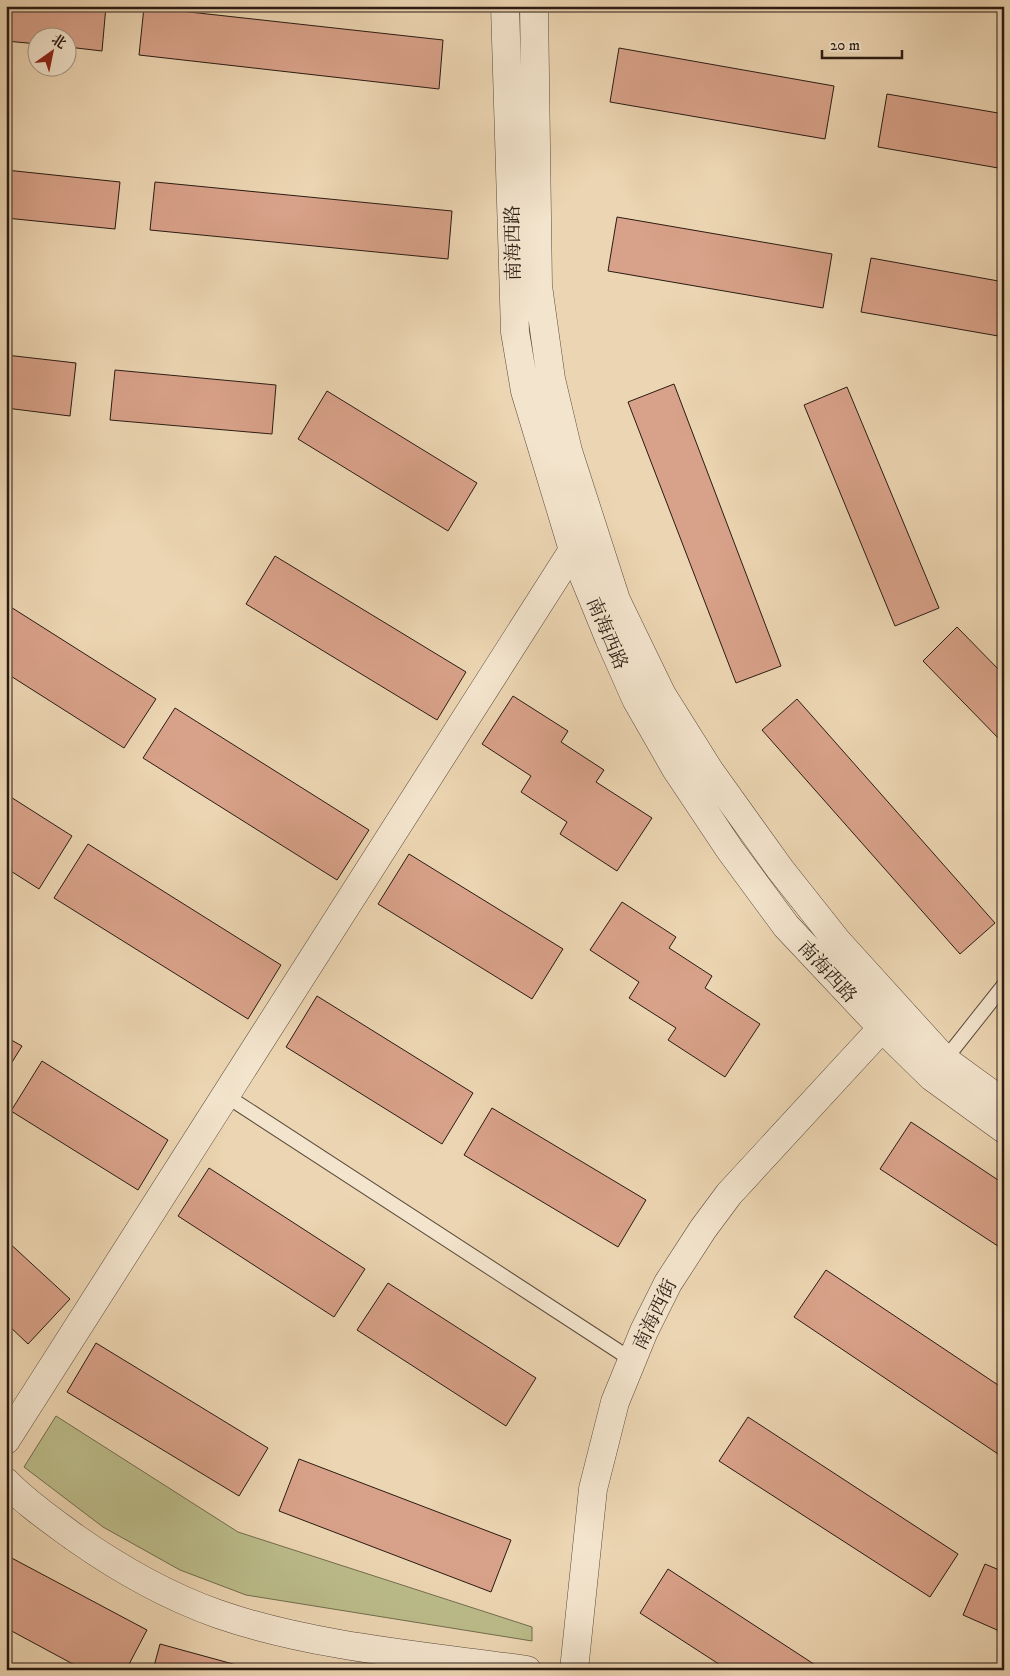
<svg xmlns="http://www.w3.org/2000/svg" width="1010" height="1676" viewBox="0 0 1010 1676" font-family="'IM FELL DW Pica','Noto Serif SC',serif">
<rect width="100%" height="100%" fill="#ecd5b2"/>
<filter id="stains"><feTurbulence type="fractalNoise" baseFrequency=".004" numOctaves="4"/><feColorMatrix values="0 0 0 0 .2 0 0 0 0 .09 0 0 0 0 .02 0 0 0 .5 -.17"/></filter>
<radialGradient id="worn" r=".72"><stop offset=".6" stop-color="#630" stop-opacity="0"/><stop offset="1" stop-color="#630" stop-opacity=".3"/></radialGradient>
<path fill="#bbbc8a" stroke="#726c4e" d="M 56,1416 L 238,1532 L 532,1627 L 532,1641 L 246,1595 L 180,1570 L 103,1527 L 24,1467 Z"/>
<path fill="#d8a189" stroke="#2a1b12" d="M 6,6 L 106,6 L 102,51 L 68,47 L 68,38 L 38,38 L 38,44 L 6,41 Z
M 144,7 L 443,40 L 439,89 L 139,55 Z
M 619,48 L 834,86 L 825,139 L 610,102 Z
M 887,94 L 1004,114 L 1004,169 L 878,147 Z
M 6,170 L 120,182 L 115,229 L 6,218 Z
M 155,182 L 452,211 L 448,259 L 150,230 Z
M 617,217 L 832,254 L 823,308 L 608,271 Z
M 871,258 L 1004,282 L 1004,337 L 861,312 Z
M 6,355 L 76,363 L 70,416 L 6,408 Z
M 115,370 L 276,385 L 272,434 L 110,420 Z
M 674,384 L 781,666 L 736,683 L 628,402 Z
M 847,387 L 939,608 L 895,626 L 804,405 Z
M 327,391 L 477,483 L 448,531 L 298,439 Z
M 275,556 L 466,672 L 437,720 L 246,604 Z
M 6,604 L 156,699 L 124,748 L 6,673 Z
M 957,627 L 1004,675 L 1004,744 L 923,661 Z
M 513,696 L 568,731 L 561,742 L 604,770 L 596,782 L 652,818 L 617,871 L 560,834 L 567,822 L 521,792 L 531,776 L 482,744 Z
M 797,699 L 995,923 L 960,954 L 762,730 Z
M 175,708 L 369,830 L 337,880 L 143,758 Z
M 6,794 L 72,836 L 39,889 L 6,868 Z
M 88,844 L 281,965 L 248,1019 L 54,898 Z
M 409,854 L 563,949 L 532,999 L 378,904 Z
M 622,902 L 676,937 L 669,948 L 712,976 L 705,988 L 760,1024 L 725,1077 L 668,1040 L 676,1028 L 629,998 L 639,982 L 590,950 Z
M 317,996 L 473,1093 L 442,1144 L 286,1047 Z
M 6,1037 L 22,1046 L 6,1072 Z
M 42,1061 L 168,1140 L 138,1190 L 11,1111 Z
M 492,1108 L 646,1200 L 618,1247 L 464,1155 Z
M 911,1122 L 1004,1184 L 1004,1250 L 880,1169 Z
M 209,1168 L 365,1269 L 334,1317 L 178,1216 Z
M 6,1240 L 70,1299 L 28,1344 L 6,1323 Z
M 826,1270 L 1004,1389 L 1004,1458 L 794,1317 Z
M 388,1283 L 536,1378 L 506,1426 L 357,1330 Z
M 96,1343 L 268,1448 L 239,1496 L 67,1392 Z
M 748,1417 L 958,1554 L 930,1597 L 719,1461 Z
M 299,1459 L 511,1540 L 491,1592 L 279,1511 Z
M 6,1555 L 147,1630 L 126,1670 L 84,1670 L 6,1628 Z
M 985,1564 L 1004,1572 L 1004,1633 L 963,1615 Z
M 668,1569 L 823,1670 L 728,1670 L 640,1613 Z
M 160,1644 L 255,1670 L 153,1670 Z"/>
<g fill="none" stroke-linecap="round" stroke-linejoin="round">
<g stroke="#5a4a3a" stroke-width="16">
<path id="service" d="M 943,1062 L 1004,985
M 225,1095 L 632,1360"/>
</g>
<g stroke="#5a4a3a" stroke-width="29">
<path id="minor" d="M 6,1440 L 573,550
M 6,1482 C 26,1503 51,1520 74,1537 C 118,1568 167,1596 218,1614 C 313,1647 427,1656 527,1670
M 574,1670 L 593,1489 L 615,1402 L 644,1331 L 668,1283 L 703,1229 L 729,1194 L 882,1028"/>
</g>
<g stroke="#5a4a3a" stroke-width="29">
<path id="tertiary" d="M 505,6 L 515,332 L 525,391 L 573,550 L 609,638 L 636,699 L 676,769 L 730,850 L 786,926 L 882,1028 L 932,1077 L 1004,1129
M 534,6 L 538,286 L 551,379 L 568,451 L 616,600 L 662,695 L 709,770 L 780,869 L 837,941 L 945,1060 L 1004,1103"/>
</g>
<use href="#service" stroke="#f3e4cd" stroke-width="14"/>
<use href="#minor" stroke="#f3e4cd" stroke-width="28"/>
<use href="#tertiary" stroke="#f3e4cd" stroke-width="28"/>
</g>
<g text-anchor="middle" stroke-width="5" stroke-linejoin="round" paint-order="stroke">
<g font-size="19" fill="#2a1b12" stroke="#f3e4cd">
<text transform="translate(512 243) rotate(-91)" y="7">南海西路</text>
<text transform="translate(608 633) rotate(67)" y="7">南海西路</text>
<text transform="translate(828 971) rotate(47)" y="7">南海西路</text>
<text transform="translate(654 1314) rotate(-64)" y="7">南海西街</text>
</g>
</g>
<rect width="1010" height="1676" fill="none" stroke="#ecd5b2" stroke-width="25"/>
<rect x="8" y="8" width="995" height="1661" fill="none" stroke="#2a1b12" stroke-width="2.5"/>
<rect x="12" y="12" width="985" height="1651" fill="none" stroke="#2a1b12"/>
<g transform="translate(52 52) rotate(33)"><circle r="24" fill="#f3e4cd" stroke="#a39482"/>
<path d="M0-4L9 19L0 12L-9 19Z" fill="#8f2418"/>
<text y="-8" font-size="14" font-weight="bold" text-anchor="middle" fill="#2a1b12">北</text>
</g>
<path d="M822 50v8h80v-8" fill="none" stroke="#2a1b12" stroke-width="2.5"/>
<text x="830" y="50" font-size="15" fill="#2a1b12" stroke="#f3e4cd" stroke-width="4" paint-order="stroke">20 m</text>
<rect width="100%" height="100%" filter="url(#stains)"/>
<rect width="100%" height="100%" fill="url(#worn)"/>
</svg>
